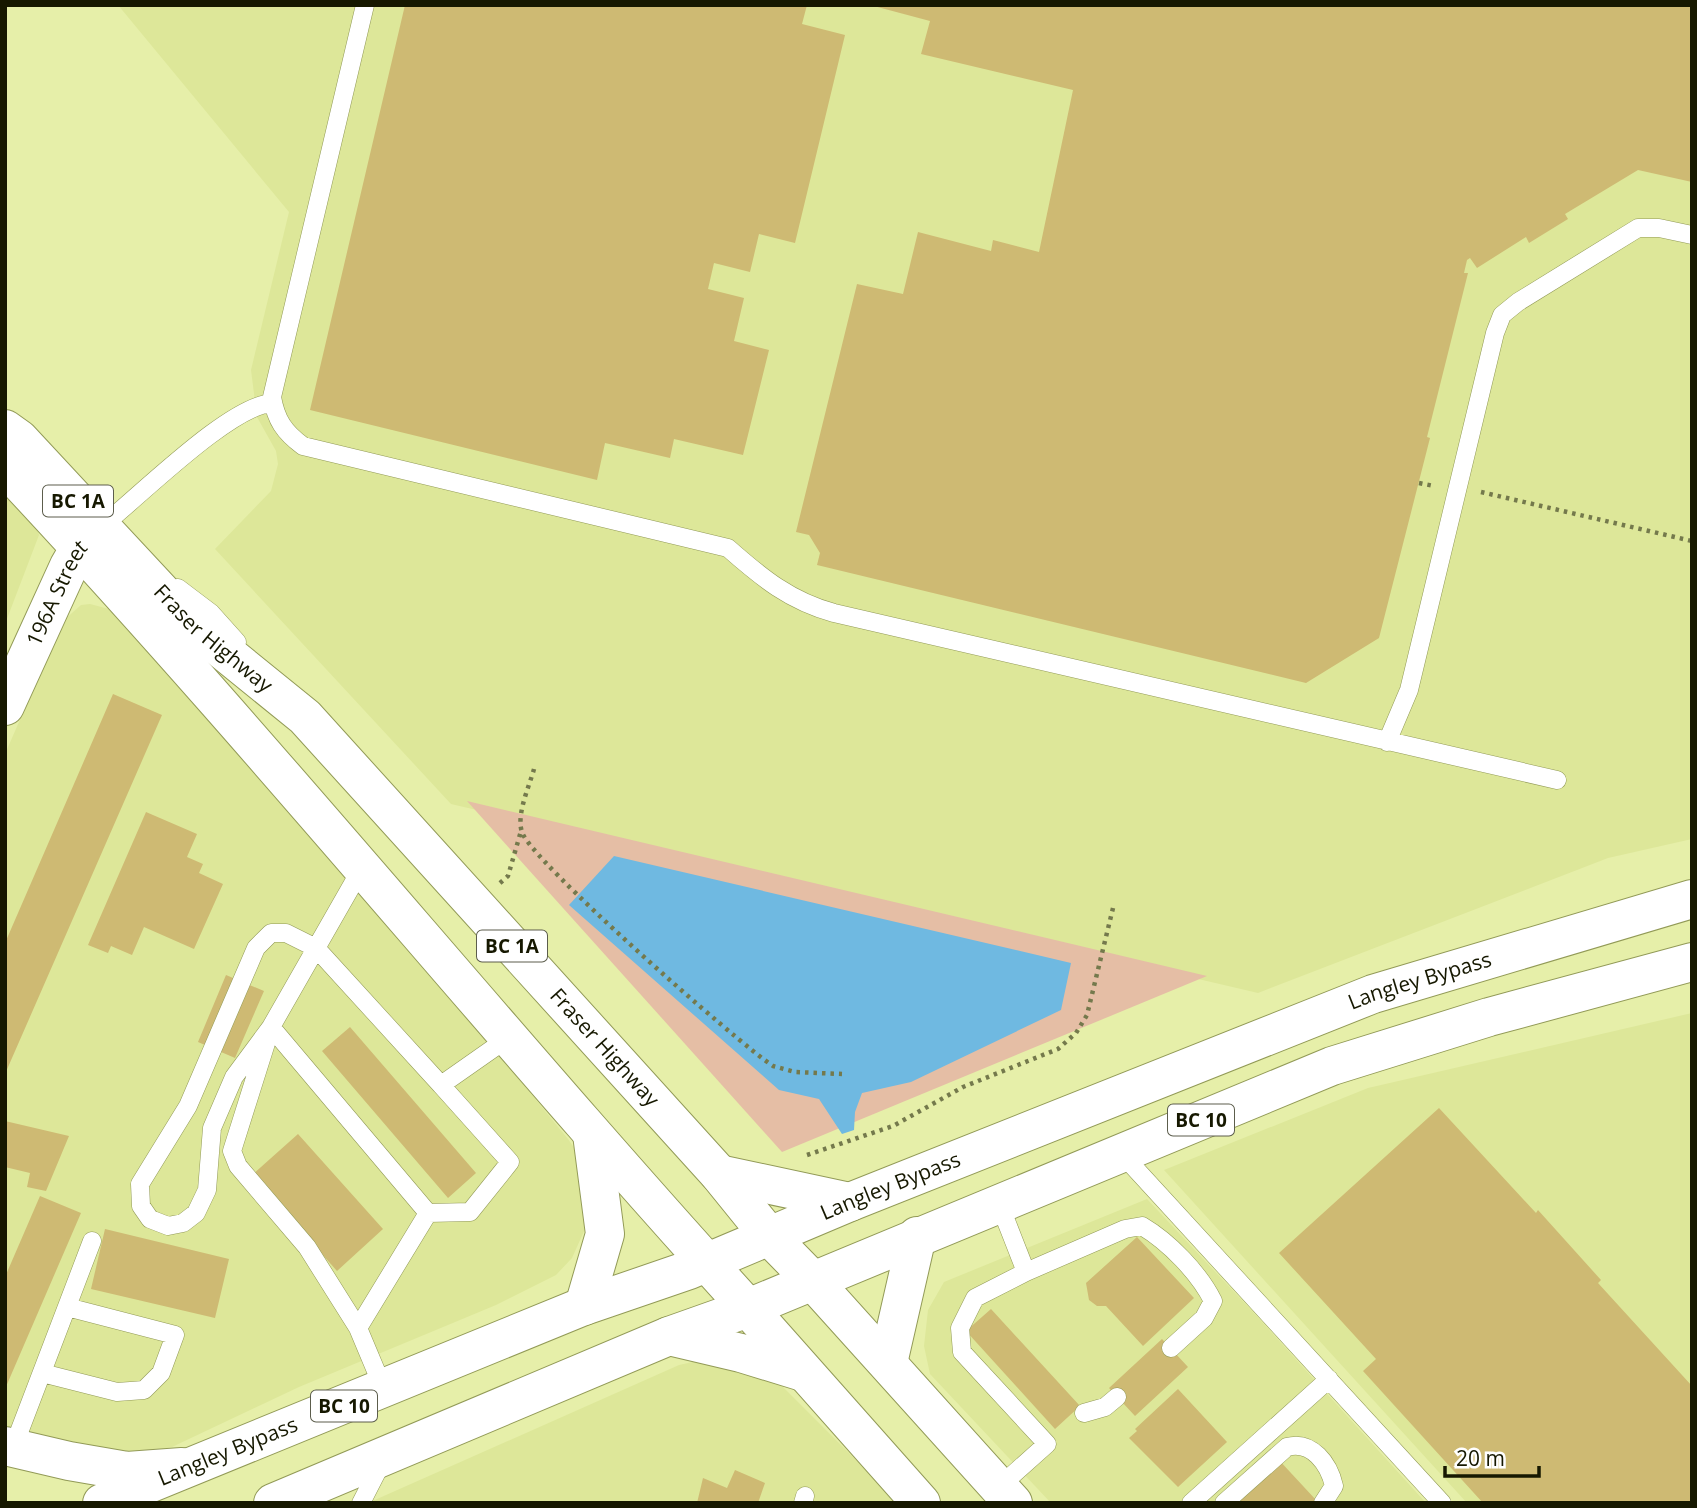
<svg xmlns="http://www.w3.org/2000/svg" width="1697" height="1508" viewBox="0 0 1697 1508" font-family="'Open Sans',sans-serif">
<rect width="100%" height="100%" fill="#e6efa9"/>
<path fill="#dde799" d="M 118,5 L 1692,5 L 1692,839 L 1608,858 L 1258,993 L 451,804 L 215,549 L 271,491 L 278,464 L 276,451 L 257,417 L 251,370 L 289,212 Z
M 5,493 L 36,526 L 39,535 L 5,624 Z
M 90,604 L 109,609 L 305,818 L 568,1139 L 575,1149 L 585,1229 L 572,1258 L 556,1275 L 496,1305 L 299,1387 L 172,1447 L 142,1453 L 85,1446 L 5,1427 L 5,754 L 63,621 L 81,605 Z
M 1692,1013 L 1692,1503 L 1467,1503 L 1164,1170 L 1368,1088 Z
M 1147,1199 L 1253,1312 L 1426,1503 L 1051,1503 L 930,1374 L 924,1346 L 928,1310 L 944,1282 Z
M 702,1360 L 773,1377 L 899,1503 L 368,1503 L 679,1365 Z"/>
<path fill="#e5bea5" d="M 467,801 L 1207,976 L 782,1152 Z"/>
<path fill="#6fb9e1" d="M 614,856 L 1071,963 L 1061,1010 L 911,1082 L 862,1093 L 855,1112 L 854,1130 L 842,1134 L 819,1099 L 779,1090 L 569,905 Z"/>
<path fill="#ceba73" d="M 405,5 L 807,5 L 802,24 L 845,35 L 795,243 L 759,234 L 750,272 L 714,263 L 708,289 L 744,298 L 734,341 L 769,350 L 743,455 L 674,439 L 670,458 L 605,443 L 597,480 L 310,410 Z
M 870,5 L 1692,5 L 1692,182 L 1638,170 L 1565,214 L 1568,219 L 1529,243 L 1526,237 L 1477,268 L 1470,258 L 1467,260 L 1464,273 L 1468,273 L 1427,437 L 1430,438 L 1379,638 L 1306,683 L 817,565 L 820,553 L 809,535 L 796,532 L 857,284 L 903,294 L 918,232 L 991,251 L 993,240 L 1039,252 L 1073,90 L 921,54 L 930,21 Z
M 113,694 L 162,715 L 5,1074 L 5,943 Z
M 146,812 L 197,834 L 187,857 L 203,864 L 199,873 L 223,884 L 194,949 L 144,927 L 132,955 L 111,946 L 108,953 L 88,945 Z
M 226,975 L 264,991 L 235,1058 L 198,1042 Z
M 350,1027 L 476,1173 L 448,1198 L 322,1051 Z
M 1439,1108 L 1536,1213 L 1538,1210 L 1601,1280 L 1598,1283 L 1692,1386 L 1692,1503 L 1483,1503 L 1363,1371 L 1376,1359 L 1279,1253 Z
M 5,1121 L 69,1136 L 46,1191 L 27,1187 L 30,1173 L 5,1167 Z
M 298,1134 L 383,1229 L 337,1271 L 252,1175 Z
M 40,1196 L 81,1213 L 5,1389 L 5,1277 Z
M 105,1229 L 229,1259 L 215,1318 L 91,1289 Z
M 1137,1237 L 1194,1298 L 1143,1346 L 1106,1306 L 1097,1306 L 1089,1300 L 1086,1283 Z
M 991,1309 L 1080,1406 L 1055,1429 L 966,1331 Z
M 1162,1339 L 1188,1367 L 1135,1416 L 1109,1388 Z
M 1178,1389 L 1227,1442 L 1178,1487 L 1129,1438 L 1137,1431 L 1135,1429 Z
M 1278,1459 L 1316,1500 L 1314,1503 L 1229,1503 Z
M 735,1470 L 765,1483 L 758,1503 L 697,1503 L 703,1478 L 727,1488 Z"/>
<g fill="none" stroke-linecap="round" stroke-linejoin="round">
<g stroke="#929a57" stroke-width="19">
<path id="lane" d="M 365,5 L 272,397 C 276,420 284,432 303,446 L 728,548 C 762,578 790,601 834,613 L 1557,780
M 102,526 C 139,497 231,404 273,403
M 178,588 L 211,613 L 237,642
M 1387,742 L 1409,690 L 1495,333 L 1502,315 L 1518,302 L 1638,228 L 1659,228 L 1692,235
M 363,866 L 271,1027 L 428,1213 L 470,1212 L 510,1162 L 441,1085 L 508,1038
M 271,1027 L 234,1077 L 212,1128 L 207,1190 L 196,1213 L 183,1223 L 168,1226 L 150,1219 L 141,1206 L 140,1184 L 188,1106 L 256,948 L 271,933 L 286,933 L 316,948 L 441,1085
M 267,1040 L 232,1151 L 238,1166 L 307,1247 L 358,1328
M 1121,1153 L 1442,1503
M 999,1203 L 1026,1272 L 975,1298 L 960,1328 L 962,1352 L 1047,1444 L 1000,1486
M 1026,1272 L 1125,1229 L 1142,1226 C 1169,1242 1199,1273 1213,1301 L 1204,1318 L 1171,1348
M 42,1373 L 117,1392 L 144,1390 L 161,1373 L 175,1335 L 67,1307
M 384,1390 L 358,1328 L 428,1213
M 1084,1413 L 1105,1407 L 1117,1397
M 13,1448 L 92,1241
M 361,1503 L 380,1466
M 803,1503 L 805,1496
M 1191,1503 L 1329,1379
M 1224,1503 L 1287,1447 C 1312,1440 1329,1464 1334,1486 L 1323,1503"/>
</g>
<g stroke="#929a57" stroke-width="40">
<g id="secondary">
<path id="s1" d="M 5,706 L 69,566 L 80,547 L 102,526"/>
<path d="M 812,1280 L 1013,1503"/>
<path d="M 748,1308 L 921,1503"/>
<path d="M 5,1446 L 69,1461 L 127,1471 L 182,1467"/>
</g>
</g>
<g stroke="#929a57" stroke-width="40">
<g id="primary">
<path id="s2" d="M 5,429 L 19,439 L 194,627 L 305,717 L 719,1174 L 770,1237 L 812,1280"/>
<path d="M 5,467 C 261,740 496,1031 748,1308"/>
</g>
</g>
<g stroke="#929a57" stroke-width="40">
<g id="highway">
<path d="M 719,1174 L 850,1202"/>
<path d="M 584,1306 L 605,1234 L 592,1134"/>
<path d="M 669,1336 L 741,1353 L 803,1372"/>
<path d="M 888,1363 L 917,1236"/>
<path id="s3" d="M 102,1503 L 584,1306 L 689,1270 L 850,1202 L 1373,994 L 1692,899"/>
<path d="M 273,1503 L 669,1336 L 748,1308 L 1332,1066 L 1489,1017 L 1692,962"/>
</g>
</g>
<path stroke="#74794c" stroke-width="4.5" stroke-dasharray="3.5 5" stroke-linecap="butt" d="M 1419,483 L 1434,486
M 1481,492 L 1692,541
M 534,769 C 529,787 516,815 522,832 C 530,860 738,1043 773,1066 L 795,1072 L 842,1074
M 500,883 L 508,876 L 521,831
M 807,1155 L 893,1126 L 963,1087 L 1058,1049 L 1076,1033 L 1087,1015 L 1113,908"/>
<use href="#lane" stroke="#fff" stroke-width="18"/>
<use href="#secondary" stroke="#fff" stroke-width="38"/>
<use href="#primary" stroke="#fff" stroke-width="38"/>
<use href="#highway" stroke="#fff" stroke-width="38"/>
</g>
<g text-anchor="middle" stroke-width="7" stroke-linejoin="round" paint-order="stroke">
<g fill="#fff" stroke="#5c5d4c" stroke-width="2">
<rect x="43" y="485.5" width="70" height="31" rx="5"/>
<rect x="477" y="930.5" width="70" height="31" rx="5"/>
<rect x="1168" y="1104.5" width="66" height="31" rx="5"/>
<rect x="311" y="1390.5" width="66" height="31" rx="5"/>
</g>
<g font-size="19" font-weight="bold" fill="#161800">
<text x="78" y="508">BC 1A</text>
<text x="512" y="953">BC 1A</text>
<text x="1201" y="1127">BC 10</text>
<text x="344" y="1413">BC 10</text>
</g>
<g font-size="21" fill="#161800" stroke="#fff">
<text dy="7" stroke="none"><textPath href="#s1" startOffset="124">196A Street</textPath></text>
<text dy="7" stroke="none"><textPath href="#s2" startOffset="296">Fraser Highway</textPath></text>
<text dy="7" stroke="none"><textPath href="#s3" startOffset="1418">Langley Bypass</textPath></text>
<text dy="7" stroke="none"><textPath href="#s2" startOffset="863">Fraser Highway</textPath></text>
<text dy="7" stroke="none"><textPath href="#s3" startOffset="850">Langley Bypass</textPath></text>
<text dy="7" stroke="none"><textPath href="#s3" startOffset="136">Langley Bypass</textPath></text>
</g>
</g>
<rect width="1697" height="1508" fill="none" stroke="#161800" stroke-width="14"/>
<path d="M1445 1466v10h94v-10" fill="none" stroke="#161800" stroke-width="3.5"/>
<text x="1456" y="1466" font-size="21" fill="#161800" stroke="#ffffff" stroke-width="5" paint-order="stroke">20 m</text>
</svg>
